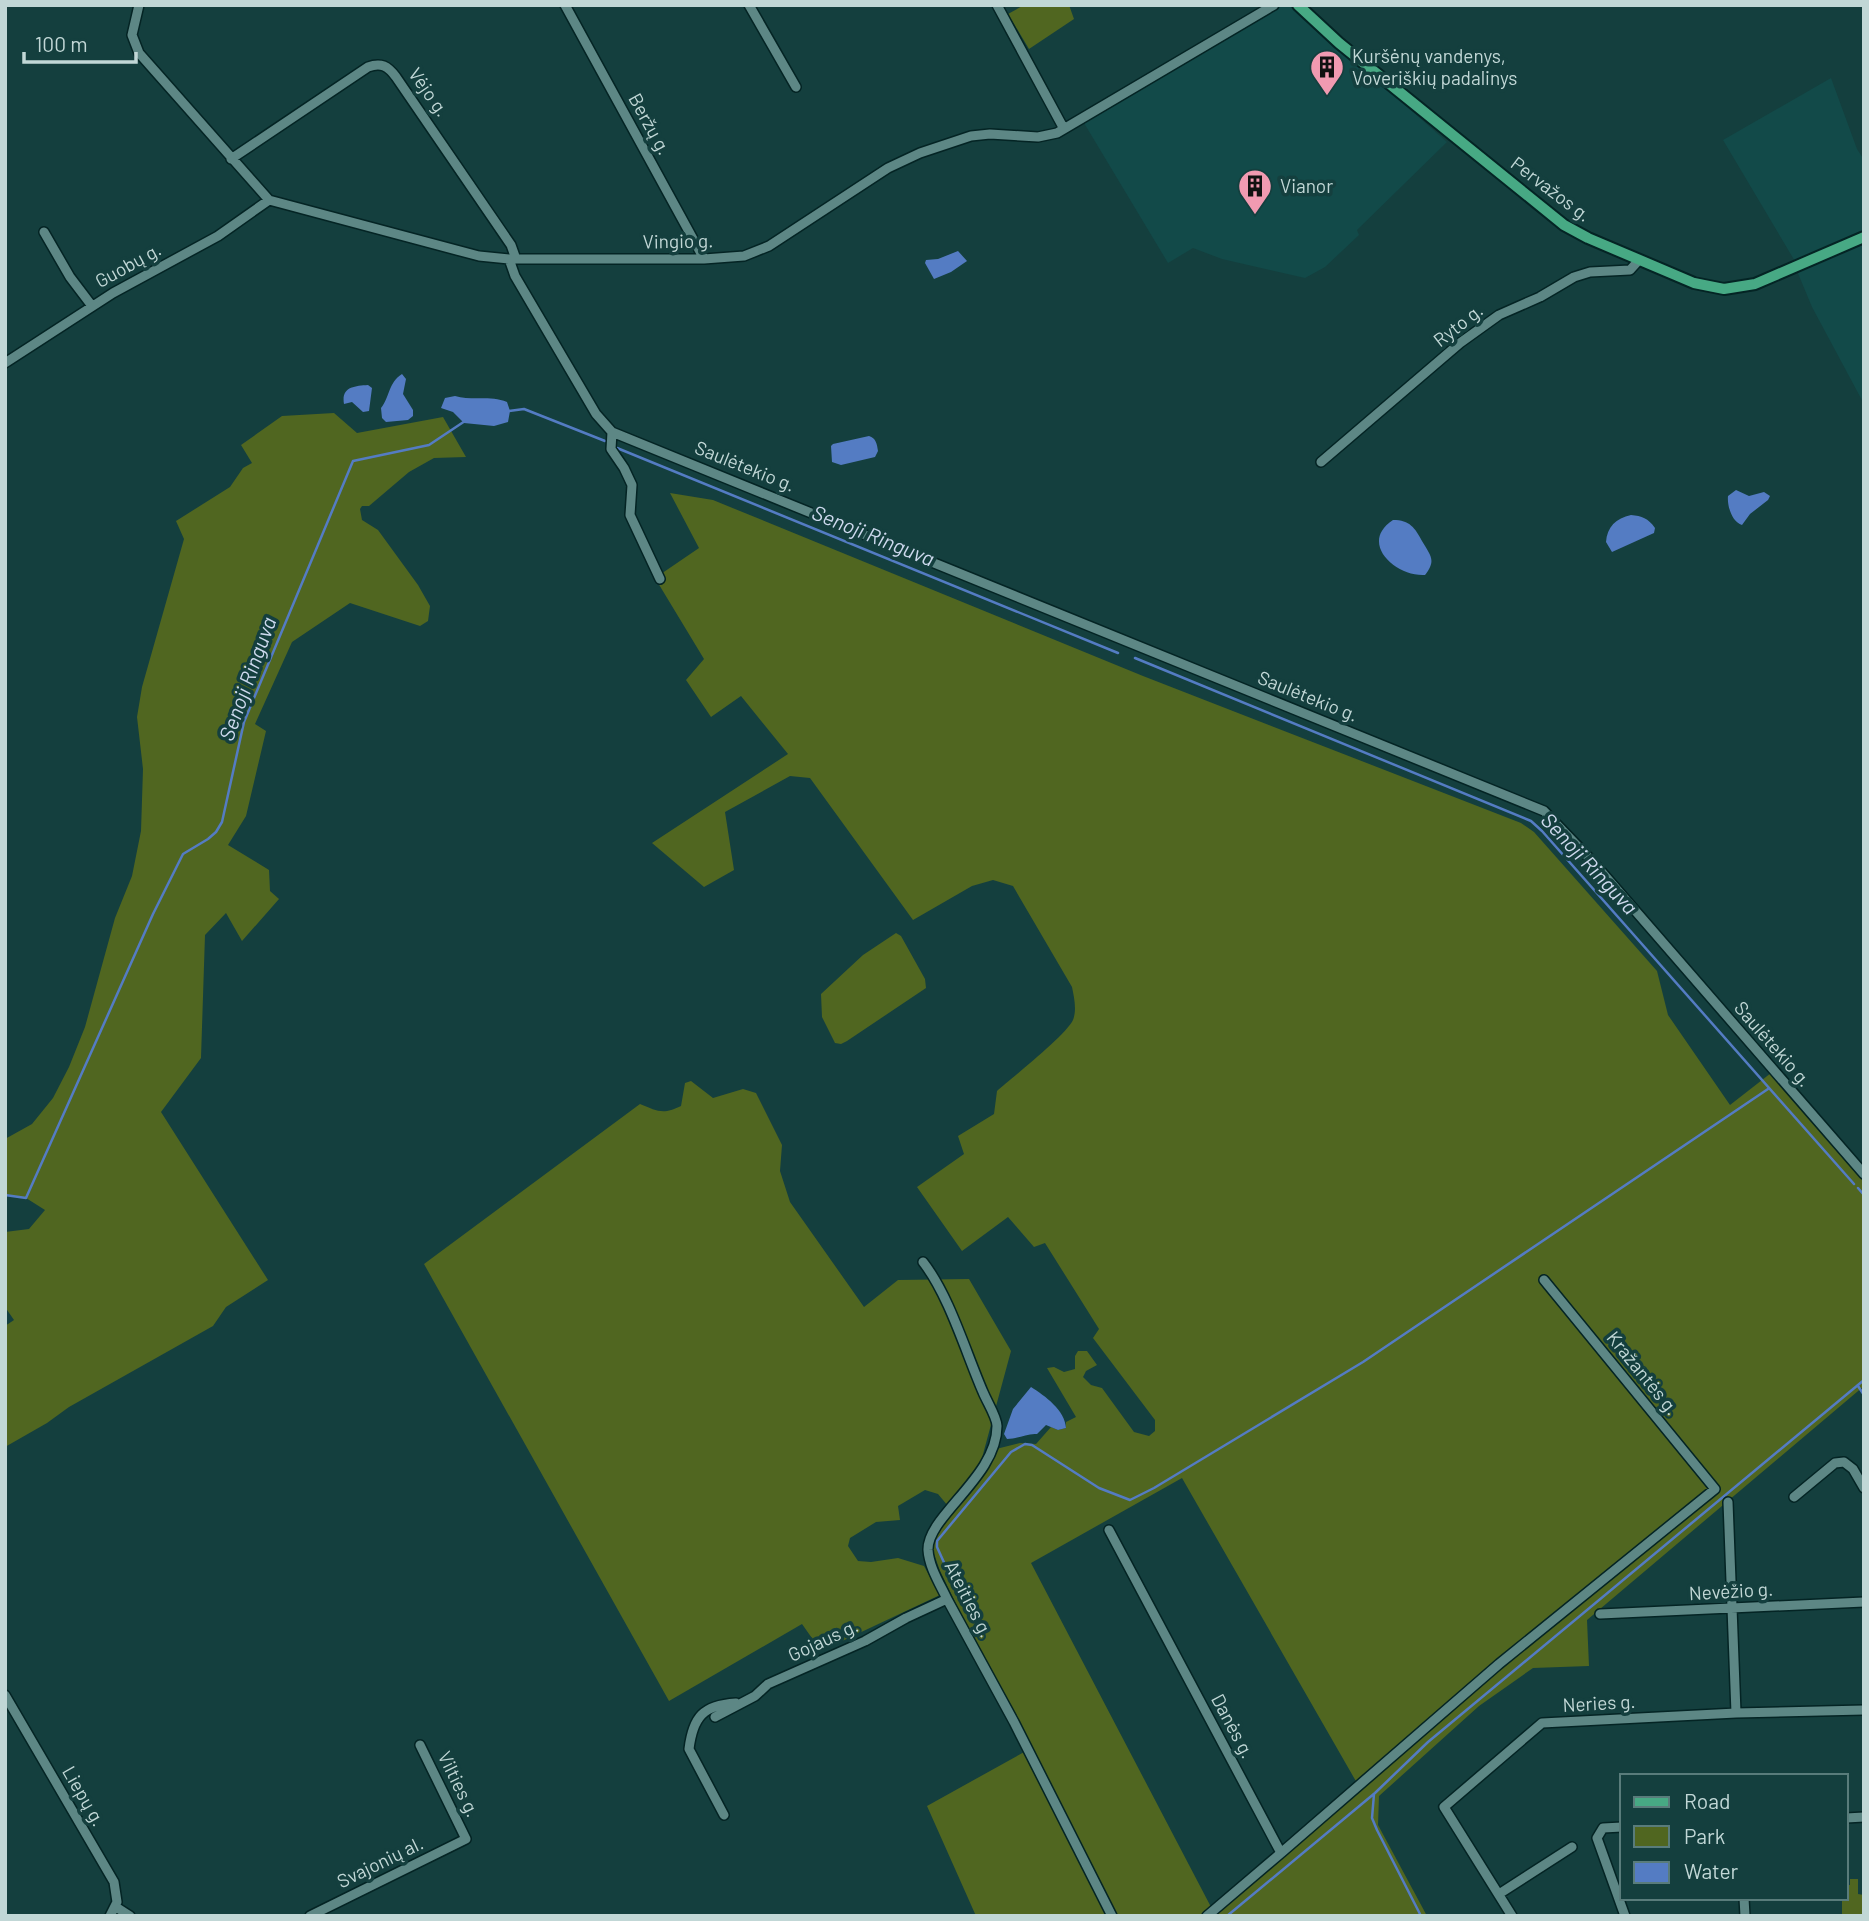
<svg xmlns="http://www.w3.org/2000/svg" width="1869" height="1921" viewBox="0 0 1869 1921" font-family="Barlow,sans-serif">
<rect width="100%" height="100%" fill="#143f3e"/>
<path fill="#124a49" d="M 1280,5 L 1291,5 L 1447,142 L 1357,230 L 1359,235 L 1325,267 L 1305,278 L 1222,259 L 1193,248 L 1168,263 L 1084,123 Z
M 1831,78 L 1857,149 L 1864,160 L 1864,231 L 1796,263 L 1723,140 Z
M 1864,241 L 1864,404 L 1812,307 L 1797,271 Z"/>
<path fill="#506620" d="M 1024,5 L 1069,5 L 1074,19 L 1029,49 L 1008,14 Z
M 334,413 L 357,433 L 443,417 L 466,457 L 434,458 L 409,472 L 369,506 L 362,506 L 360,509 L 362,520 L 378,530 L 418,585 L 430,606 L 428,621 L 420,626 L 350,603 L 292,642 L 255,724 L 266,731 L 246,816 L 228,845 L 269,870 L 270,891 L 279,899 L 242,941 L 226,913 L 205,935 L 201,1058 L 161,1112 L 268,1280 L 226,1307 L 213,1326 L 69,1407 L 47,1423 L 5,1447 L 5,1326 L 14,1320 L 5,1307 L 5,1232 L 29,1229 L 45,1210 L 26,1198 L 5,1195 L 5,1139 L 32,1124 L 53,1098 L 69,1067 L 85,1027 L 115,918 L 132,876 L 141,831 L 143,769 L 137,717 L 142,687 L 184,539 L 176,521 L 230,487 L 243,468 L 252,463 L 241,445 L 282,416 Z
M 670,493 L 713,500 L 1143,676 L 1521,823 L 1534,832 L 1657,971 L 1668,1015 L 1730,1105 L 1771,1073 L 1864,1177 L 1864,1386 L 1587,1620 L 1589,1666 L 1533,1668 L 1479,1706 L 1379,1796 L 1378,1825 L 1427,1916 L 1210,1916 L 1361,1790 L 1182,1478 L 1031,1563 L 1211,1907 L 1200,1916 L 1118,1916 L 970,1632 L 940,1571 L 932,1548 L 939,1532 L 991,1462 L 996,1449 L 1020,1443 L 1036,1444 L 1051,1427 L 1058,1430 L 1066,1428 L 1066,1422 L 1076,1417 L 1047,1368 L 1054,1367 L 1064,1372 L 1075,1369 L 1075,1356 L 1078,1351 L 1087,1351 L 1097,1365 L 1086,1371 L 1083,1377 L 1091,1385 L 1102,1388 L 1134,1432 L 1149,1436 L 1155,1431 L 1155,1420 L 1093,1338 L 1099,1329 L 1045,1243 L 1034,1247 L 1008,1217 L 962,1251 L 917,1187 L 964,1154 L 958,1136 L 994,1114 L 997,1091 C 1013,1077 1066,1035 1073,1020 C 1077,1010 1074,997 1072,987 L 1013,886 L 993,880 L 972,886 L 913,920 L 810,778 L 790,776 L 725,812 L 734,870 L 704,887 L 652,843 L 788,754 L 741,696 L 711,717 L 686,680 L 704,659 L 655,578 L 699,548 Z
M 896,933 L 901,936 L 925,979 L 926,988 L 847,1041 L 841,1044 L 835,1043 L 822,1017 L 821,994 L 863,955 Z
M 691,1081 L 713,1098 L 743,1089 L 756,1093 L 782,1145 L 780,1171 L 790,1202 L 864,1307 L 898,1280 L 969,1279 L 1011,1351 L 979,1469 L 948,1506 L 938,1494 L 925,1490 L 898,1506 L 900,1520 L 876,1522 L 850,1538 L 848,1546 L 858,1561 L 871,1562 L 898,1558 L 924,1566 L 940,1595 L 821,1651 L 802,1624 L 669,1701 L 424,1264 L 640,1104 C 657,1111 663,1115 681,1106 L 685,1083 Z
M 1026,1751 L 1107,1916 L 976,1916 L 927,1806 Z
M 1850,1879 L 1858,1879 L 1858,1894 L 1864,1895 L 1864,1916 L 1842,1916 L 1842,1898 L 1846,1898 L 1846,1885 L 1850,1885 Z"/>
<path fill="#547cc3" d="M 958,251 L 967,261 L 951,272 L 934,279 L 925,263 L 926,260 L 938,259 Z
M 402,374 L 406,379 L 403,394 L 413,410 L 413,416 L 408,420 L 386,422 L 382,418 L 381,408 C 390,397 388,383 402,374 Z
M 368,385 L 372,388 L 369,411 L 363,412 L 352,402 L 344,404 C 341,387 354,386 368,385 Z
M 455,396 C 472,401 490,395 507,402 L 510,411 L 508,422 L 494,426 L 464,423 L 453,412 L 441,408 L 445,398 Z
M 869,436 C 876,438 877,444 878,451 L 875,457 L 841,465 L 832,462 L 831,446 L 833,444 Z
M 1736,490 L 1749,496 L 1764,492 L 1770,496 L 1768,500 L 1750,514 L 1742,525 C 1732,522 1727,506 1728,496 Z
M 1631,515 C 1642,516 1648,518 1655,528 L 1654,533 L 1612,552 L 1606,542 C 1607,527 1616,518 1631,515 Z
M 1393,520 C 1410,520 1415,528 1422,541 C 1430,555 1437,560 1425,575 C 1396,577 1358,543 1393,520 Z
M 1031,1387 C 1045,1396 1065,1410 1066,1428 L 1058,1430 L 1046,1425 L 1037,1434 C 1027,1433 1018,1439 1007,1439 L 1004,1434 L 1013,1409 Z"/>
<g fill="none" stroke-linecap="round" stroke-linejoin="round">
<path stroke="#547cc3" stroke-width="2.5" d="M 509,411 L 524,409 L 605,441
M 617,448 L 1118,653
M 1135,658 L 1531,821 L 1542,831 L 1854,1184
M 1858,1188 L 1864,1195
M 5,1195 L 26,1198 L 153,914 L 183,854 L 208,839 L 216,832 L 222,822 L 244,722 L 353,461 L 429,445 L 465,421
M 1858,1386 L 1864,1395
M 956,1589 L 937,1547 L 937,1541 L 1011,1452 L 1025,1444 L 1032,1445 L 1099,1488 L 1130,1500 L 1154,1488 L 1363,1362 L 1768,1089
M 1374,1794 L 1372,1818 L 1377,1830 L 1421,1916
M 1227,1916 L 1375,1793 L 1428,1742 L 1864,1380"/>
<g stroke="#042424" stroke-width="12">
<path id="minor" d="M 139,5 L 132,35 L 139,53 L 269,200 L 479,256 L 509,259 L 704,259 L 744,256 L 769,246 L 888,168 L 920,153 L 971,136 L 990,134 L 1038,137 L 1057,133 L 1274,5
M 565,5 L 704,259
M 749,5 L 796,87
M 997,5 L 1064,129
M 231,159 L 368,67 C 381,62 388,66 396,77 L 511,245 L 516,259
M 44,232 L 70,277 L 92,306
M 509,259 L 515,276 L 596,414 L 612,432
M 5,363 L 113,293 L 218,236 L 269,200
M 612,432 L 1544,811 L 1593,862 L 1864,1174
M 612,432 L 611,449 L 624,468 L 632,485 L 630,515 L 660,579
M 1321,462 L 1460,343 L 1499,315 L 1540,297 L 1574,277 L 1590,272 L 1630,270 L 1639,260
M 923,1262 C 949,1295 966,1353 983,1392 C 987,1402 997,1417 997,1426 C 997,1477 927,1516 928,1550 C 929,1567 940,1584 947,1599 L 1014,1722 L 1112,1916
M 1794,1497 L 1835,1463 L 1844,1462 L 1853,1469 L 1864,1488
M 1728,1502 L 1736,1713
M 1109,1530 L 1281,1853 L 1207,1916
M 1600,1614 L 1864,1602
M 5,1695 L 114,1882 L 117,1902 L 110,1916
M 715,1717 L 755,1696 L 768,1684 L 865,1641 L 906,1618 L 947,1599
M 724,1815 L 689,1749 C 693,1717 703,1705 736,1703
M 1846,1818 L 1864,1817
M 1622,1827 L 1603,1828 L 1597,1838 L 1625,1916
M 1281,1853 L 1499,1664 L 1715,1489 L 1544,1280
M 1499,1894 L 1572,1847
M 1744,1898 L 1745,1916
M 116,1907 L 130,1916
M 310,1916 L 466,1839 L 420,1745
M 1512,1916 L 1444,1807 L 1542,1723 L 1736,1713 L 1864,1710"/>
</g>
<g stroke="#042424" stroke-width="14">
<path id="major" d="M 1298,5 L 1339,43 L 1564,225 L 1588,238 L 1694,283 L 1724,289 L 1755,284 L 1864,237"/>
</g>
<use href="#minor" stroke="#5d8785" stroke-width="9"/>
<use href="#major" stroke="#47a984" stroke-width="10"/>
</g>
<defs>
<g id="building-pin" transform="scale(1.75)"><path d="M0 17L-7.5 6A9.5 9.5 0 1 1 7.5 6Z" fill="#f19ab1" stroke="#143f3e"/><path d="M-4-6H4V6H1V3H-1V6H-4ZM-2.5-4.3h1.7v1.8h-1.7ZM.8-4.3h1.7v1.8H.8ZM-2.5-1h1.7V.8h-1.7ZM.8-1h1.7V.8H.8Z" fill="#111"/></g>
</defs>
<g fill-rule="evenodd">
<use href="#building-pin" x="1327" y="67"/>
<use href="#building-pin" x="1255" y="186"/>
</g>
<g text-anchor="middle" stroke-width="7" stroke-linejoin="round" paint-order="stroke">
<g font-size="19" fill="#c1d7d6" stroke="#143f3e" text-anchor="start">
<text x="1352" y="63">Kuršėnų vandenys,<tspan x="1352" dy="22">Voveriškių padalinys</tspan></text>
<text x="1280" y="193">Vianor</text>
</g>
<g font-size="19" fill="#c1d7d6" stroke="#143f3e">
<text transform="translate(429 92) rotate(55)" y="7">Vėjo g.</text>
<text transform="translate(650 124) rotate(61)" y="7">Beržų g.</text>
<text transform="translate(1551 189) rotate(37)" y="7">Pervažos g.</text>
<text transform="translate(678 241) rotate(-1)" y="7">Vingio g.</text>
<text transform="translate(128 265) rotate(-29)" y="7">Guobų g.</text>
<text transform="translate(1458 325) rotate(-38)" y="7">Ryto g.</text>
<text transform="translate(745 466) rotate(22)" y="7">Saulėtekio g.</text>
<text transform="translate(1308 696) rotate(22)" y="7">Saulėtekio g.</text>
<text transform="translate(1773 1044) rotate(49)" y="7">Saulėtekio g.</text>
<text transform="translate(1643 1373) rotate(51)" y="7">Kražantės g.</text>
<text transform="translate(1731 1591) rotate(-3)" y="7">Nevėžio g.</text>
<text transform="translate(969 1599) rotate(63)" y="7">Ateities g.</text>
<text transform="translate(823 1640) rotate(-25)" y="7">Gojaus g.</text>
<text transform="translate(1599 1703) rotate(-3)" y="7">Neries g.</text>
<text transform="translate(1233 1726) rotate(62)" y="7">Danės g.</text>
<text transform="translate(459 1784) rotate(64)" y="7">Vilties g.</text>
<text transform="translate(84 1796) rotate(60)" y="7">Liepų g.</text>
<text transform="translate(380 1862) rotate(-26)" y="7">Svajonių al.</text>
</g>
<g font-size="21" font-style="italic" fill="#cdd9ed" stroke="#143f3e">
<text transform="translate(873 536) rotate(22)" y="7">Senoji Ringuva</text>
<text transform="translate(248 679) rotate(-70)" y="7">Senoji Ringuva</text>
<text transform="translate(1589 864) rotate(47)" y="7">Senoji Ringuva</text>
</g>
</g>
<rect width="1869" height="1921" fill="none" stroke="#c1d7d6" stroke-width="14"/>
<rect x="1620" y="1774" width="228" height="126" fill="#143f3e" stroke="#597c7b" stroke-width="2"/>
<rect x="1634" y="1797" width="35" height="10" fill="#47a984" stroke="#597c7b" stroke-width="2"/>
<text x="1684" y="1809" font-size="21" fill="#c1d7d6">Road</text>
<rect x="1634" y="1826" width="35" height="21" fill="#506620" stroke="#597c7b" stroke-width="2"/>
<text x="1684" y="1844" font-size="21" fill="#c1d7d6">Park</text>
<rect x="1634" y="1862" width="35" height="21" fill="#547cc3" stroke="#597c7b" stroke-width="2"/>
<text x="1684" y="1879" font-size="21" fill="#c1d7d6">Water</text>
<path d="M24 52v10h112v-10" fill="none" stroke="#c1d7d6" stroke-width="3.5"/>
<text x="35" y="52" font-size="21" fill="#c1d7d6" stroke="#143f3e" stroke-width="5" paint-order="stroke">100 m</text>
</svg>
